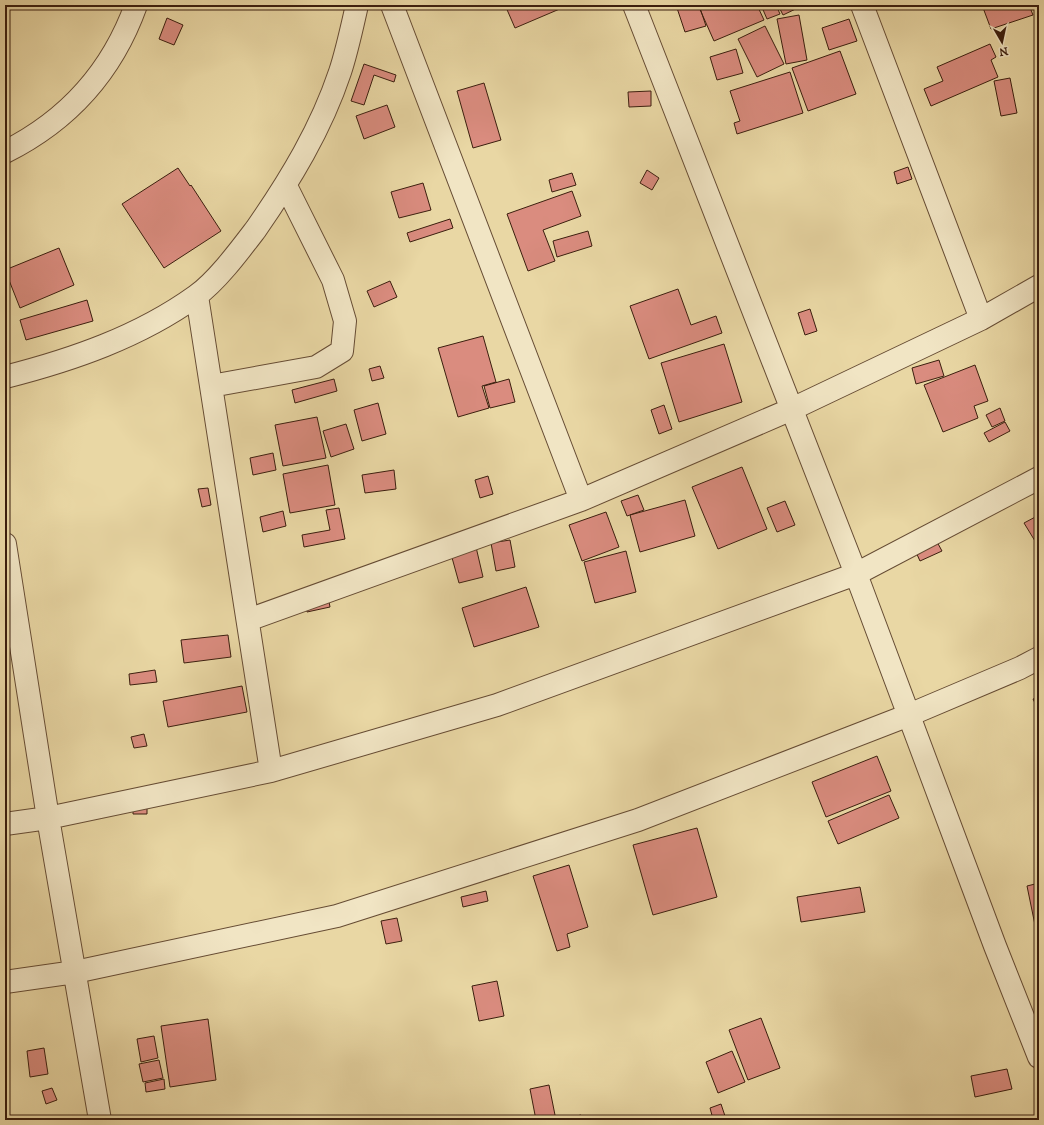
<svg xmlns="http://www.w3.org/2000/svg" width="1044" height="1125" viewBox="0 0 1044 1125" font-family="'IM FELL DW Pica',serif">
<rect width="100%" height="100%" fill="#e9d7a4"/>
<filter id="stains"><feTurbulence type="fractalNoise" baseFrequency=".005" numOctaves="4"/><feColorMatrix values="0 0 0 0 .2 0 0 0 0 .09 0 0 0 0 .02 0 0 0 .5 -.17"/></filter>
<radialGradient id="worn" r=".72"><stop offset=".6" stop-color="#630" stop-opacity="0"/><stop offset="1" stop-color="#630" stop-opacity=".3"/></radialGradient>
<path fill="#da8c7f" stroke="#3b1e0e" d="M 505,5 L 569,5 L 515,28 Z
M 676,5 L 699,5 L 706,26 L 685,32 Z
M 698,5 L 757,5 L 764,20 L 714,41 Z
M 761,5 L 776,5 L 780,14 L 767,19 Z
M 778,5 L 804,5 L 783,15 Z
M 982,5 L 1029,5 L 1033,15 L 991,29 Z
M 799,15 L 807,60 L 786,64 L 777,19 Z
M 167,18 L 183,25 L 174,45 L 159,39 Z
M 849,19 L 857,41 L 829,50 L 822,28 Z
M 765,26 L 784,64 L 757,77 L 738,39 Z
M 990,44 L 996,57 L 991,60 L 998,77 L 931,106 L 924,89 L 943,81 L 937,67 Z
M 736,49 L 743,73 L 717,80 L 710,57 Z
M 840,51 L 856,94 L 808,111 L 792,68 Z
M 364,64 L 396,75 L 394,82 L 374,75 L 364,105 L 351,101 Z
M 790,72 L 803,113 L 737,134 L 734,123 L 740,121 L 730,91 Z
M 1010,78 L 1017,113 L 1001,116 L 994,81 Z
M 484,83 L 501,140 L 473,148 L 457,91 Z
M 651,91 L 651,106 L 629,107 L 628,92 Z
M 387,105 L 395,127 L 364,139 L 356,116 Z
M 908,167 L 912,179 L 897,184 L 894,172 Z
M 178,168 L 190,186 L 191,185 L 221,231 L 164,268 L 122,204 Z
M 647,170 L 659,178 L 652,190 L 640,183 Z
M 572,173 L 576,185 L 552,192 L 549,180 Z
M 423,183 L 431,210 L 399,218 L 391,192 Z
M 572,191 L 581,216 L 543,230 L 555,261 L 528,271 L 507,214 Z
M 450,219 L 453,228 L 410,242 L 407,233 Z
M 588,231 L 592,246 L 557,257 L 553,241 Z
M 59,248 L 74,285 L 20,308 L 5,270 Z
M 390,281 L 397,297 L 374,307 L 367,291 Z
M 678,289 L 691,325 L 716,316 L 722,333 L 649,359 L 630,306 Z
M 87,300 L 93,321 L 26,340 L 20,320 Z
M 810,309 L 817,331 L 805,335 L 798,313 Z
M 483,336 L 496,382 L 482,386 L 489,408 L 458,417 L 438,348 Z
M 724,344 L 742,402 L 679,422 L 661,363 Z
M 939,360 L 944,376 L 916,384 L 912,368 Z
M 975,365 L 988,401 L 974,406 L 978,418 L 943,432 L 924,385 Z
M 380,366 L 384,378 L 372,381 L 369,369 Z
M 334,379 L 337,391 L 295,403 L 292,390 Z
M 509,379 L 515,402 L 490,408 L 484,386 Z
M 378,403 L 386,434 L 362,441 L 354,410 Z
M 664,405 L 672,429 L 659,434 L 651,410 Z
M 1000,408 L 1005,421 L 992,427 L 986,415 Z
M 317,417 L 326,458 L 283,466 L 275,425 Z
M 1005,422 L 1010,431 L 989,442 L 984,433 Z
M 346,424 L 354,449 L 331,457 L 323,431 Z
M 273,453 L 276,470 L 253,475 L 250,458 Z
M 328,465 L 335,505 L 290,513 L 283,474 Z
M 742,467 L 767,529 L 718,549 L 692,487 Z
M 394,470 L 396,489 L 365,493 L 362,475 Z
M 488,476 L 493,494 L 480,498 L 475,480 Z
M 208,488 L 211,505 L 202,507 L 198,489 Z
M 638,495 L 644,510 L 627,516 L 621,501 Z
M 685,500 L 695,536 L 640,552 L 630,515 Z
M 785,501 L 795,525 L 777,532 L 767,508 Z
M 339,508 L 345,539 L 304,547 L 302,535 L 330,530 L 326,510 Z
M 283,511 L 286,526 L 263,532 L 260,517 Z
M 606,512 L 619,547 L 582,561 L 569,525 Z
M 1039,515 L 1039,539 L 1035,541 L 1024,523 Z
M 510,540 L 515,567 L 496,571 L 491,543 Z
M 936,540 L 942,551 L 920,561 L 915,550 Z
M 476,547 L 483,577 L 459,583 L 451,554 Z
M 626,551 L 636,592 L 595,603 L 584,562 Z
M 526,587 L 539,627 L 474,647 L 462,608 Z
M 328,596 L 330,607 L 307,612 L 304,601 Z
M 228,635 L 231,657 L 184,663 L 181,640 Z
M 155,670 L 157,682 L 130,685 L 129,674 Z
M 242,686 L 247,712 L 168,727 L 163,701 Z
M 1039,697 L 1039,711 L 1033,699 Z
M 144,734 L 147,746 L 134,748 L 131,737 Z
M 877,756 L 891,791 L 826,817 L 812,782 Z
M 889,795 L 899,818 L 838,844 L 828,821 Z
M 133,801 L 147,801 L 147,814 L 133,814 Z
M 697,828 L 717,897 L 653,915 L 633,845 Z
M 569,865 L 588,927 L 567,934 L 570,947 L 557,951 L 533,876 Z
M 1039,883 L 1039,924 L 1035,925 L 1027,886 Z
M 860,887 L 865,912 L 801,922 L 797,897 Z
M 486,891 L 488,901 L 463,907 L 461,897 Z
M 397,918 L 402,941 L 386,944 L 381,921 Z
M 497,981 L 504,1016 L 479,1021 L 472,986 Z
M 761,1018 L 780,1068 L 748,1080 L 729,1030 Z
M 208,1019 L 216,1080 L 170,1087 L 161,1026 Z
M 154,1036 L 158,1058 L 141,1062 L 137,1039 Z
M 44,1048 L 48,1074 L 30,1077 L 27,1051 Z
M 732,1051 L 745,1082 L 718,1093 L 706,1062 Z
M 159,1060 L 163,1078 L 143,1082 L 139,1064 Z
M 1007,1069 L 1012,1089 L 975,1097 L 971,1076 Z
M 164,1079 L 165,1089 L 146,1092 L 145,1083 Z
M 549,1085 L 556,1120 L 581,1115 L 582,1120 L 536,1120 L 530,1089 Z
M 52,1088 L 57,1100 L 46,1104 L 42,1091 Z
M 721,1104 L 725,1116 L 713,1119 L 710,1108 Z"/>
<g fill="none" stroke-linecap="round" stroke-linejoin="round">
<g stroke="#664c34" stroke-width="24">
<path id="minor" d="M 392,5 L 581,500
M 634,5 L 856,574 L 995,946 L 1039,1057
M 862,5 L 981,319
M 5,152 C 69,120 112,72 136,5
M 197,296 L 271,771
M 5,377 C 72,360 139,337 196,296 C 217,281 240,250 256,229 C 290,180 321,129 340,72 C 347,51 352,27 357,5
M 211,386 L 316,367 L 342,351 L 345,321 L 333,280 L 286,186
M 5,544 L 48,818 L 100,1120
M 248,620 L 581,500 L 792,409 L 981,319 L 1039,286
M 5,824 L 48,818 L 271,771 L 497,705 L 856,574 L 1039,478
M 5,982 L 75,972 L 337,916 L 638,820 L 909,715 L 1020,668 L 1039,658"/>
</g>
<use href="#minor" stroke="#f1e5c4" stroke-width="22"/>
</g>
<rect width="1044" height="1125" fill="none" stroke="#e9d7a4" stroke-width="20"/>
<rect x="6" y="6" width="1032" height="1113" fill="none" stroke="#3b1e0e" stroke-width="2"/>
<rect x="10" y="10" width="1024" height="1105" fill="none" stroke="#3b1e0e"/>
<g transform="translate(1002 42) rotate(171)" stroke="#f1e5c4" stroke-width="3" paint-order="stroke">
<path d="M0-3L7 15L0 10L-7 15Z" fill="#3b1e0e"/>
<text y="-6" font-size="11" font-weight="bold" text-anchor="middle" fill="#3b1e0e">N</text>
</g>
<rect width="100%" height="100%" filter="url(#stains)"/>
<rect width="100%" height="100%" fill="url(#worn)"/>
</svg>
